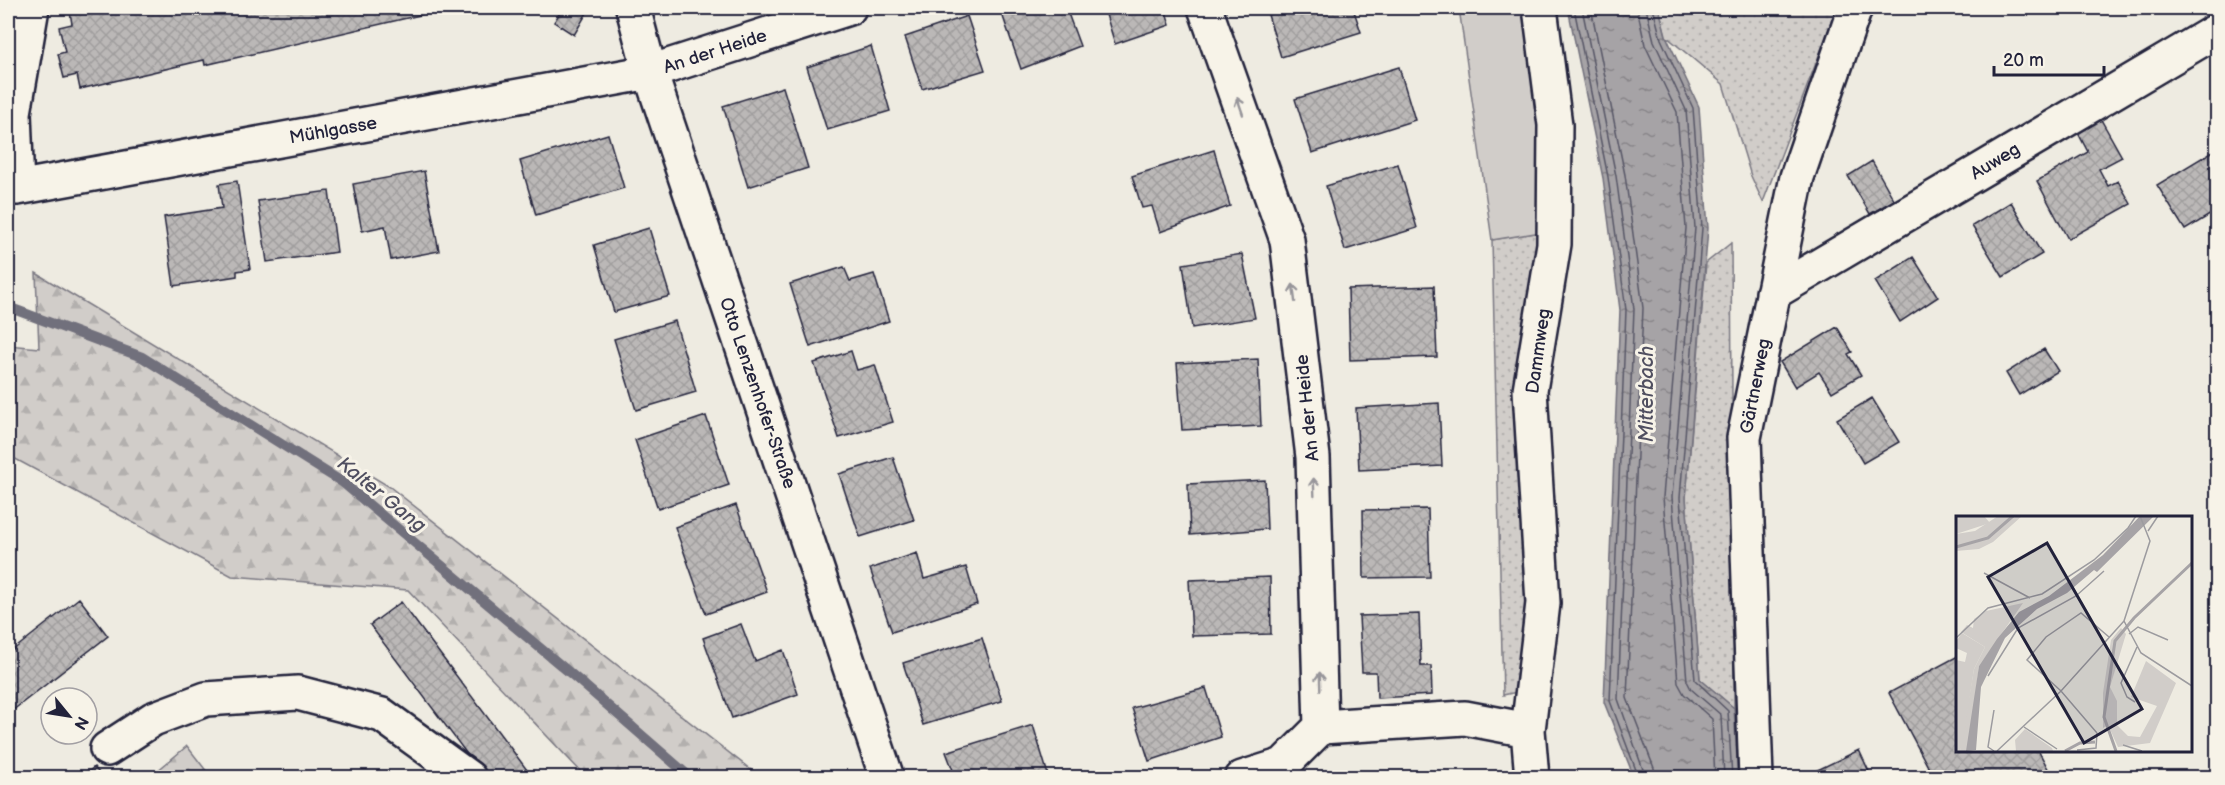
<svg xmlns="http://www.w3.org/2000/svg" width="2225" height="785" viewBox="0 0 2225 785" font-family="'Balsamiq Sans',sans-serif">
<defs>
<pattern id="grass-dots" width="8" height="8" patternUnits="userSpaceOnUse" patternTransform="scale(1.5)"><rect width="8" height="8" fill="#d1cdc9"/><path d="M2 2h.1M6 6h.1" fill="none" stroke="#b3b0ae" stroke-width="1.8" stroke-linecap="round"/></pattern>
<pattern id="forest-firs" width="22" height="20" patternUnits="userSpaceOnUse" patternTransform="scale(1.5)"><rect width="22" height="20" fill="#d1cdc9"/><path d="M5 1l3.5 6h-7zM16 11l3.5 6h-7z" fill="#b3b0ae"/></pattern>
<pattern id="water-ripples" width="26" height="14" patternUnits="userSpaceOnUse" patternTransform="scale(1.5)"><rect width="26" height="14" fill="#a6a3a6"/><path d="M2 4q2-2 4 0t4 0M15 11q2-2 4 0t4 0" fill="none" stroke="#878488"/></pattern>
<pattern id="building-cross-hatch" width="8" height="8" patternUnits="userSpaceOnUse" patternTransform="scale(1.5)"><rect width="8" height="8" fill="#bbb8b7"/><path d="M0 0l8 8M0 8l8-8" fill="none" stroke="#a09e9e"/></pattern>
</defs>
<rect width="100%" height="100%" fill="#eeebe1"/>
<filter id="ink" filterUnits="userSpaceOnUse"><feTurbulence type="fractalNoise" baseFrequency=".0167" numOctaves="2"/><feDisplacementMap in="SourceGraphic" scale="12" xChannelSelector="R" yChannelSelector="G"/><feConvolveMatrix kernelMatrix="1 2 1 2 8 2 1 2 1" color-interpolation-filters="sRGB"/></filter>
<g filter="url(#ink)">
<path fill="url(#grass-dots)" stroke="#7a7882" stroke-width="1.5" d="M 1659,8 L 1837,8 L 1763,202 L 1751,176 L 1723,84 L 1666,36 Z
M 1547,231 L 1529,595 L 1522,691 L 1503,695 L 1492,240 Z
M 1731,243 L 1734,708 L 1700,679 L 1686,498 L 1706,263 Z"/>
<path fill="url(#forest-firs)" stroke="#7a7882" stroke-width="1.5" d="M 36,273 L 390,487 L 760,777 L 586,777 L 408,590 L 232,576 L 8,455 L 8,345 L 39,348 Z
M 187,746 L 211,777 L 150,777 Z"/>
<path fill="#d1cdc9" stroke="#7a7882" stroke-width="1.5" d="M 1459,8 L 1528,8 L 1547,129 L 1547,231 L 1492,240 Z"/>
<path fill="url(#water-ripples)" stroke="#716f7b" stroke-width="1.5" d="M 1568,8 L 1659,8 L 1666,36 L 1699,107 L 1708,228 L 1686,498 L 1700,679 L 1734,708 L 1738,777 L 1634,777 L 1604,702 L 1620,310 L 1603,178 Z"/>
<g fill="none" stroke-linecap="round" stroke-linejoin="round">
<path stroke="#575666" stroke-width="1.5" d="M 1574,8 L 1608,177 L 1626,310 L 1610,701 L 1639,778
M 1582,8 L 1616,176 L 1634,309 L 1618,699 L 1646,778
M 1591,8 L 1625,175 L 1643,308 L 1627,698 L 1654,768 L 1655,778
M 1637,8 L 1645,45 L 1677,112 L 1686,228 L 1663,497 L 1678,683 L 1684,694 L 1712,719 L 1715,778
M 1646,8 L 1654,41 L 1686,110 L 1695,228 L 1672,497 L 1687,681 L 1691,689 L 1721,715 L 1724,778
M 1653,8 L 1661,39 L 1693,108 L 1702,228 L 1680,498 L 1695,680 L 1728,711 L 1732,778"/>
<path stroke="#716f7b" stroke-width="10" d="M 8,307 L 142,357 L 342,482 L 576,678 L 691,778"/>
</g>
<path fill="url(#building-cross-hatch)" stroke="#22223b" stroke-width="1.5" d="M 88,8 L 450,8 L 205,65 L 204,60 L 80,89 L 77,75 L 64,78 L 58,54 L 65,52 L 59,27 L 72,24 L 70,12 Z
M 563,8 L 583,8 L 588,11 L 574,35 L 554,22 Z
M 1000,8 L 1066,8 L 1080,46 L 1021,69 Z
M 1104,8 L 1165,8 L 1170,25 L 1115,44 Z
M 1291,8 L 1353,8 L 1361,32 L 1281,57 L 1268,15 Z
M 967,16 L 985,70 L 922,89 L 905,37 Z
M 871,46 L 890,111 L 827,130 L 807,67 Z
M 1399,67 L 1415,120 L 1312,153 L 1295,99 Z
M 783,87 L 808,168 L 748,187 L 723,106 Z
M 2099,116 L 2122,157 L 2099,169 L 2108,186 L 2118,181 L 2131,204 L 2068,239 L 2037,181 L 2088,152 L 2076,129 Z
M 608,134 L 624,188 L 536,215 L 520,161 Z
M 2218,148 L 2218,210 L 2185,230 L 2157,185 Z
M 1214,150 L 1230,206 L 1160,232 L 1152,206 L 1142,208 L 1132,176 Z
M 1872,161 L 1894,200 L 1870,214 L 1848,176 Z
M 1398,164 L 1417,228 L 1345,250 L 1326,186 Z
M 424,171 L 439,251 L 391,260 L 385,226 L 362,231 L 353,184 Z
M 237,181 L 250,269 L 237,271 L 237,276 L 174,286 L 164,217 L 222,208 L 219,184 Z
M 329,191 L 337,252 L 267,262 L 258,201 Z
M 2011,202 L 2042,254 L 2003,277 L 1972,226 Z
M 649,228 L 670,296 L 614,312 L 594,245 Z
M 1242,254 L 1255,318 L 1192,328 L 1183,264 Z
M 1913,257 L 1938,297 L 1900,322 L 1875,281 Z
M 844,267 L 850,281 L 874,274 L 889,321 L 810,347 L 790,284 Z
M 1434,286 L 1437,357 L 1350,360 L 1348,289 Z
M 675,321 L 696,392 L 636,410 L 614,339 Z
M 1837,327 L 1852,352 L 1848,354 L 1861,375 L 1832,392 L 1819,372 L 1795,387 L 1780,362 Z
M 2044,349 L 2058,371 L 2019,395 L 2006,373 Z
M 851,351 L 857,370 L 875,365 L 893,422 L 839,438 L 814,363 Z
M 1258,359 L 1261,426 L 1182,430 L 1177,363 Z
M 1872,398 L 1899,442 L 1863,463 L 1837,419 Z
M 1439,403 L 1442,466 L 1359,470 L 1356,408 Z
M 706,416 L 729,485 L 658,509 L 635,440 Z
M 893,457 L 914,520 L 860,537 L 839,474 Z
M 1265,480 L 1267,529 L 1190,535 L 1188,484 Z
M 736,505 L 767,592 L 706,614 L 675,527 Z
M 1428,509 L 1430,577 L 1364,578 L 1363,510 Z
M 917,553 L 924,579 L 966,567 L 977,604 L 892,632 L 870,569 Z
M 1270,577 L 1271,634 L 1192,636 L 1189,580 Z
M 79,598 L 108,636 L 8,714 L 8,654 Z
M 401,602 L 533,778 L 485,778 L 370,625 Z
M 1419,614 L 1421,666 L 1431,666 L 1432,695 L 1377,698 L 1376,672 L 1362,672 L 1359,616 Z
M 741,624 L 755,661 L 783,650 L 798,694 L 732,718 L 703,638 Z
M 982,638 L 1002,701 L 923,725 L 903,663 Z
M 1958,656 L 1958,750 L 2038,750 L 2053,778 L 1934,778 L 1889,693 Z
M 1206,688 L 1221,737 L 1149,761 L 1132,708 Z
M 1033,725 L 1049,778 L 956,778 L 946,752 Z
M 1859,750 L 1872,778 L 1801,778 Z
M 94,767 L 103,778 L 81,778 Z"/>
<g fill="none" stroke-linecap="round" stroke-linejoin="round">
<g stroke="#22223b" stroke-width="38">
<path id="minor" d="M 633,8 L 650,72 L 887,778
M 1205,8 L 1287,240 L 1313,457 L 1321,727 L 1283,765 L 1242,778
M 17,188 L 650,72 L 849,8
M 17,188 L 14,113 L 32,8
M 1773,293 L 2218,30
M 1321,727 L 1465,718 L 1528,730
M 107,749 L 153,719 L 206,699 L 298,693 L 382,715 L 469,778
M 1532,778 L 1528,730 L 1543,603 L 1530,390 L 1554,244 L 1555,125 L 1540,8
M 1756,778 L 1744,438 L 1797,177 L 1855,8"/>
</g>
<use href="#minor" stroke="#f7f3e8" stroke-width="33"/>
</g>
<defs><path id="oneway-shaft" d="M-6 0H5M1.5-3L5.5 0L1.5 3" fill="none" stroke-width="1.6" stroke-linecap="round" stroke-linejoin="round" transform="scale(1.5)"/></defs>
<g stroke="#97959a">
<use href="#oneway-shaft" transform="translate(1240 106) rotate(-109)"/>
<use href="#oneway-shaft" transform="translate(1294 293) rotate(-97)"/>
<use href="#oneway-shaft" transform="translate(1314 487) rotate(-92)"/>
<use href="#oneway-shaft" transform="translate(1320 681) rotate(-92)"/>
</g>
</g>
<g text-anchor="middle" stroke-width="6" stroke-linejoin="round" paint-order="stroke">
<g font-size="18" fill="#22223b" stroke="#f7f3e8">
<text transform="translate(715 51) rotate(-18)" y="6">An der Heide</text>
<text transform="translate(333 130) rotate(-10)" y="6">Mühlgasse</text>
<text transform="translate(1995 161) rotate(-31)" y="6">Auweg</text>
<text transform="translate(1538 351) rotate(-82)" y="6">Dammweg</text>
<text transform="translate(1755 386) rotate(-79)" y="6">Gärtnerweg</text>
<text transform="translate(758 393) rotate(71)" y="6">Otto Lenzenhofer-Straße</text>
<text transform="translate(1307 408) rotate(-96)" y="6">An der Heide</text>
</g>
<g font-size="20" font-style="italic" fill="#504f60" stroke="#f7f3e8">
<text transform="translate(1646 394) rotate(-90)" y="7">Mitterbach</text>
<text transform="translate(382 494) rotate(39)" y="7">Kalter Gang</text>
</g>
</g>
<g transform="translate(1956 516)">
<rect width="236" height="236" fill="#eeebe1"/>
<path d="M 0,0 L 28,0 L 34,7 L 0,18 ZM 67,87 L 23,150 L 13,229 L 10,235 L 4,235 L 18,153 L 29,131 L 5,116 L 11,109 L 17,112 L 18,103 L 30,95 ZM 69,213 L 96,232 L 97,235 L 60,235 L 59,224 Z" fill="#d1cdc9"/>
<path d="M 42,0 L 66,0 L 37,26 L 23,33 L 0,35 L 0,18 L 19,15 ZM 165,112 L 170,118 L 154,171 L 161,185 L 161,209 L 172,220 L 184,221 L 201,190 L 175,181 L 190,145 L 220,167 L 194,227 L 162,231 L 152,209 L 147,212 L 147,177 L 155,124 ZM 6,117 L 29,131 L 18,153 L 7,225 L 4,235 L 0,235 L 0,144 L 9,146 L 11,137 L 0,132 L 0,125 Z" fill="#d1cdc9"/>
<path d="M 184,0 L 198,0 L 141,56 L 138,54 L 111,77 L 81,93 L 49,122 L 25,171 L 20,234 L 10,235 L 23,150 L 41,123 L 63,96 L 93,80 L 147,39 Z" fill="#a6a3a6"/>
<path fill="none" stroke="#a6a3a6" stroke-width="3" d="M 0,31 L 32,22 L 57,0M 109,235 L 124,227 L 139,226M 160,235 L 148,201 L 159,125 L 178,102 L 236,47"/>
<path fill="none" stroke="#9c9b9f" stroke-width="1.5" d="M 184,0 L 194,25 L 168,105 L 185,137 L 236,170M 192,15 L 202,0M 28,57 L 74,82M 173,118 L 182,111 L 212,124M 0,122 L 32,92 L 86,78 L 138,44 L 172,12 L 180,0M 32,160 L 62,112 L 120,80 L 148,55M 179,186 L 171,181 L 165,167 L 181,131M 38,194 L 32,231 L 38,235M 68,211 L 101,233M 141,217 L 105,175 L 71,144 L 90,121 L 125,97 L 153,121M 167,229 L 186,235M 121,234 L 140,232 L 141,217M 41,235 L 105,175 L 168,105"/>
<path fill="#22223b" fill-opacity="0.15" stroke="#22223b" stroke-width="3" d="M 91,27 L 186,193 L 128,227 L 32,61 Z"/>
<rect width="236" height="236" fill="none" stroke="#22223b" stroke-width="3"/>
</g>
<rect width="2225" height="785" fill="none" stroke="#f7f3e8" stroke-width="30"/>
<rect x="15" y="15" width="2195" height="755" fill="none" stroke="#22223b" stroke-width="2" filter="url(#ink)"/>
<g transform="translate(69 716) rotate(120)"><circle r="28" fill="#f7f3e8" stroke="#a29fa3" stroke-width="1.5"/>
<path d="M0-4.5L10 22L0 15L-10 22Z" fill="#22223b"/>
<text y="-9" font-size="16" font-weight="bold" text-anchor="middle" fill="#22223b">N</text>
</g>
<path d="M1994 66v9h110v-9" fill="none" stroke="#22223b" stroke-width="3"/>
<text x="2003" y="66" font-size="18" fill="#22223b" stroke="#f7f3e8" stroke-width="4.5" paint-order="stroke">20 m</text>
</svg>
